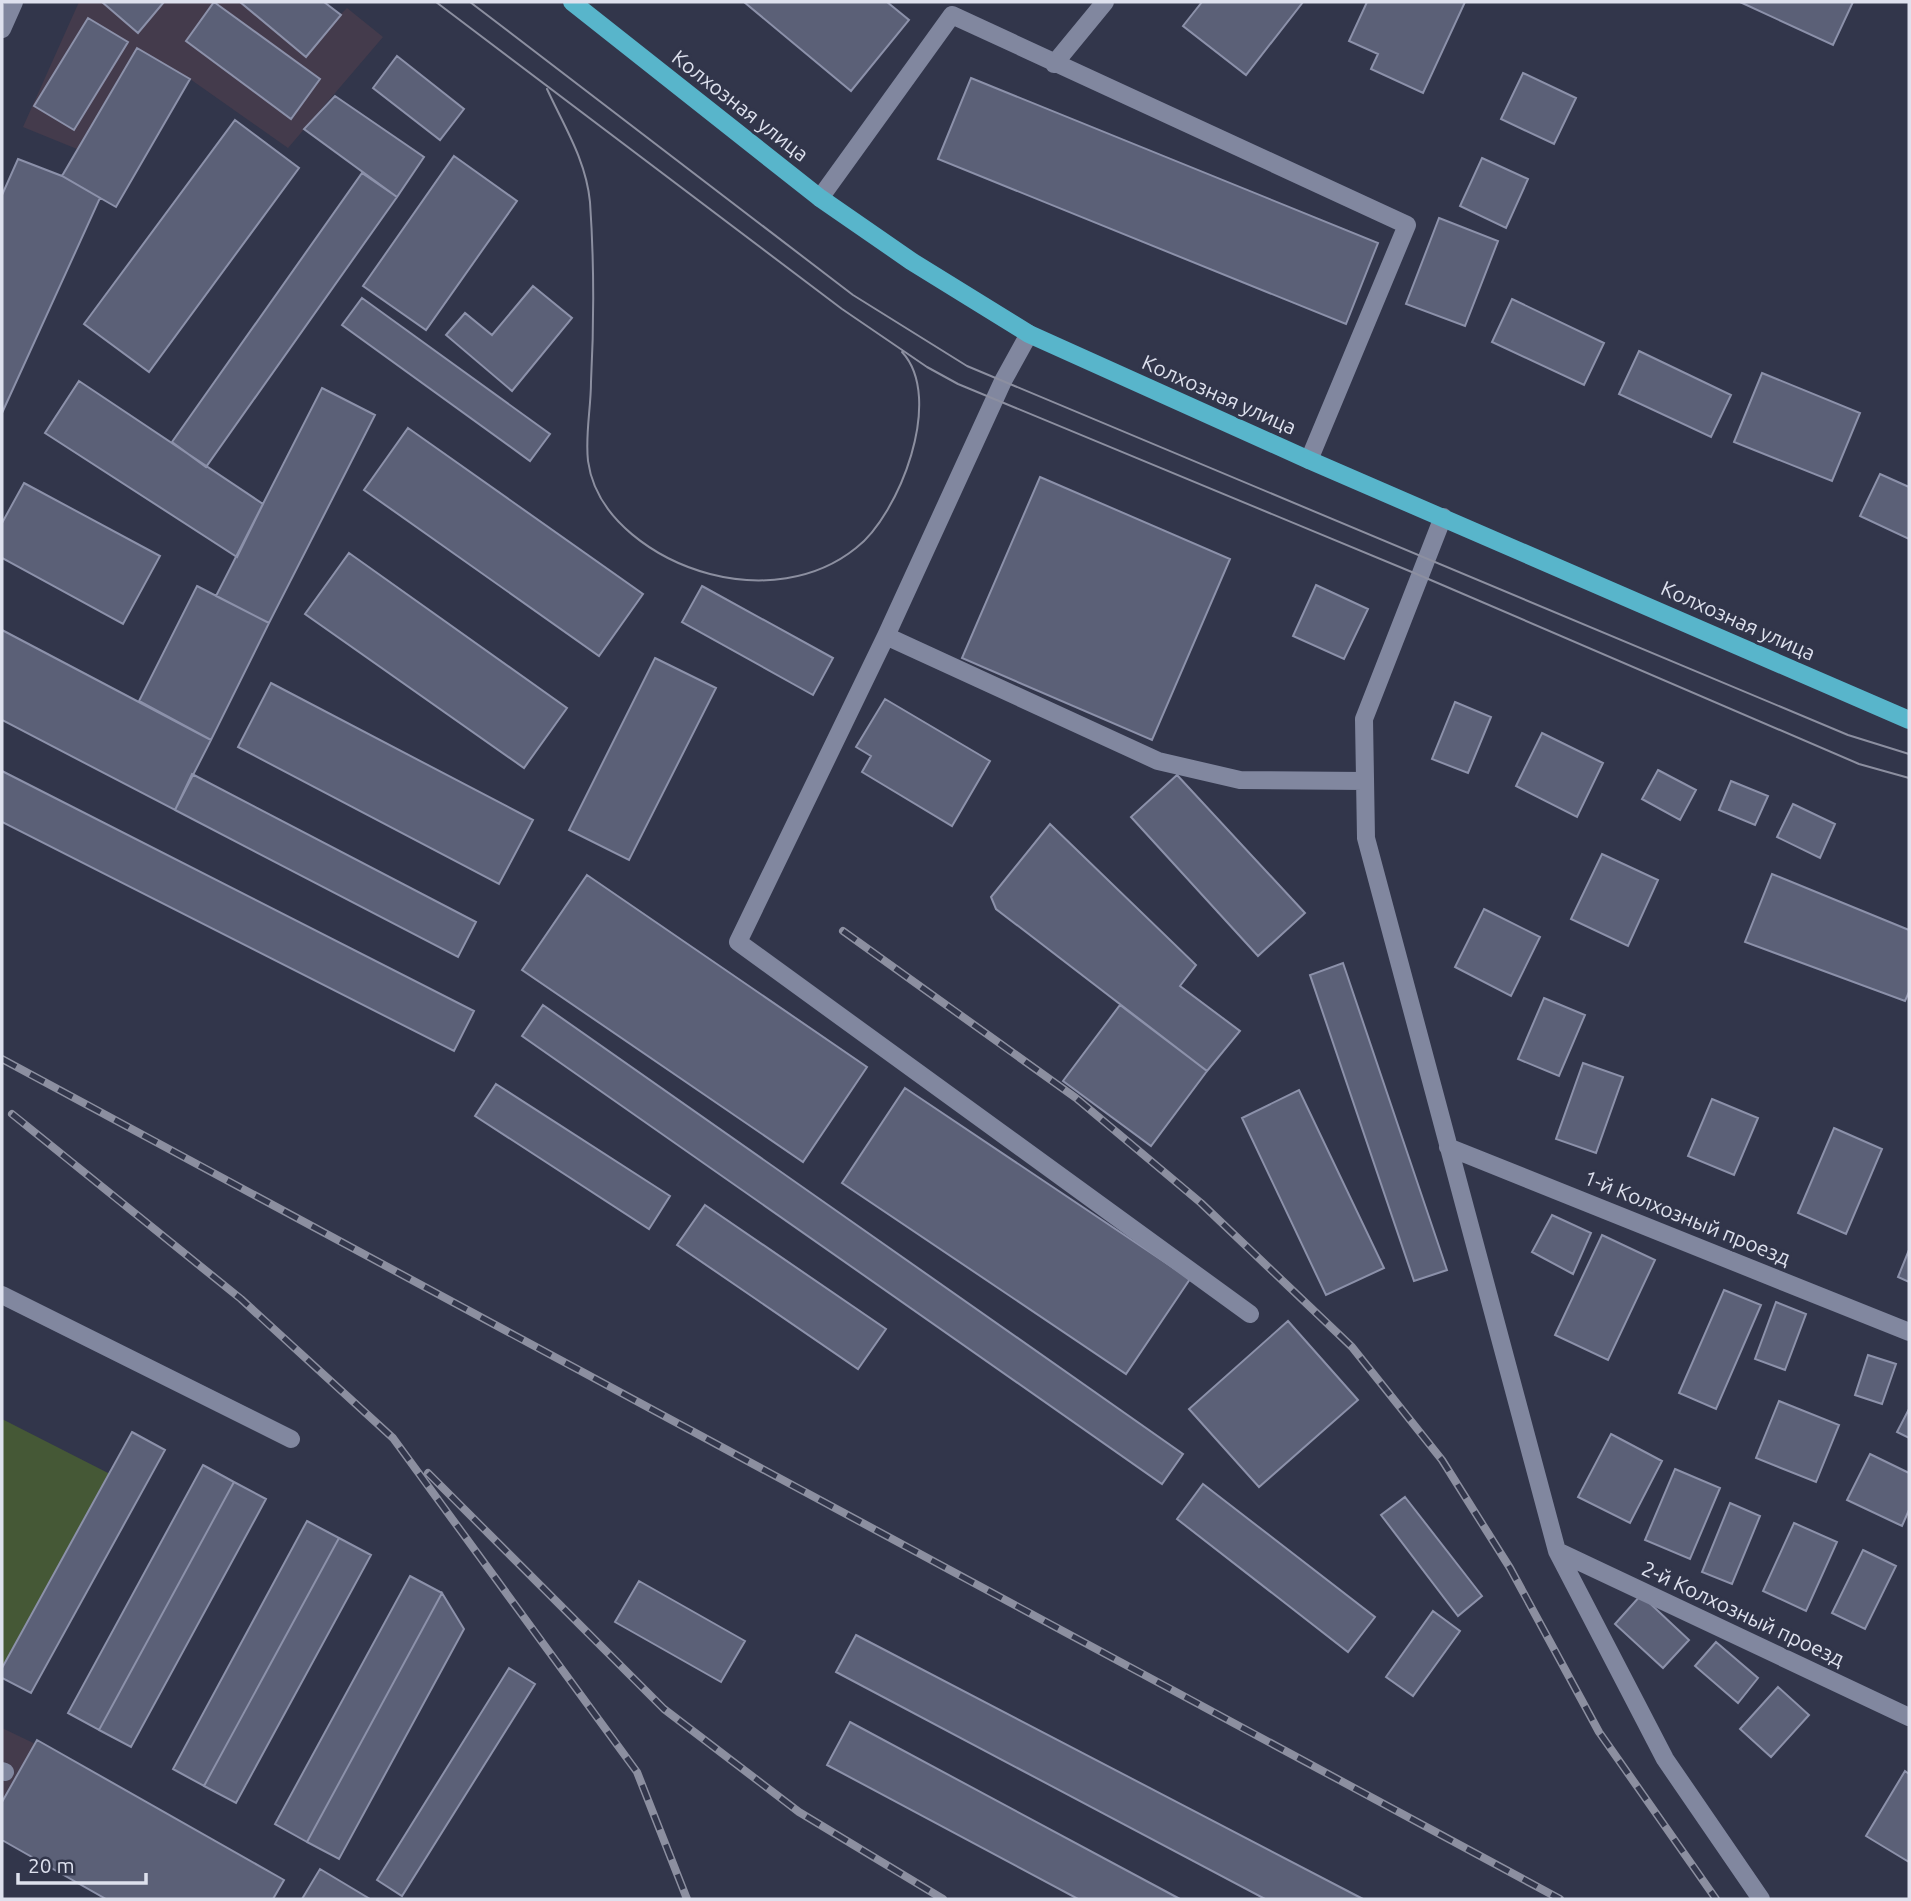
<svg xmlns="http://www.w3.org/2000/svg" width="1911" height="1901" viewBox="0 0 1911 1901" font-family="Ubuntu,sans-serif">
<rect width="100%" height="100%" fill="#32364b"/>
<path fill="#443b4c" d="M 79,2 L 324,2 L 340,15 L 347,8 L 383,37 L 288,148 L 190,79 L 137,48 L 77,149 L 23,127 Z
M 2,1728 L 48,1750 L 2,1824 Z"/>
<path fill="#455836" d="M 2,1419 L 110,1474 L 2,1668 Z"/>
<path fill="#5b6077" stroke="#8c91aa" stroke-width="2" d="M 102,2 L 164,2 L 138,33 Z
M 214,2 L 320,79 L 291,119 L 186,41 Z
M 240,2 L 324,2 L 341,15 L 306,57 Z
M 744,2 L 887,2 L 909,20 L 851,91 Z
M 1202,2 L 1303,2 L 1246,75 L 1183,26 Z
M 1367,2 L 1465,2 L 1423,93 L 1371,69 L 1378,54 L 1349,41 Z
M 1740,2 L 1853,2 L 1833,45 Z
M 88,18 L 128,42 L 74,130 L 34,106 Z
M 137,48 L 190,79 L 116,207 L 62,176 Z
M 397,56 L 464,109 L 440,140 L 373,88 Z
M 1523,73 L 1576,98 L 1554,144 L 1501,119 Z
M 971,78 L 1378,243 L 1346,324 L 938,159 Z
M 335,96 L 424,157 L 397,197 L 304,129 Z
M 235,120 L 299,168 L 149,372 L 84,324 Z
M 454,156 L 517,201 L 426,330 L 363,286 Z
M 1482,158 L 1528,179 L 1506,228 L 1460,206 Z
M 18,159 L 62,176 L 100,198 L 2,413 L 2,195 Z
M 362,173 L 397,197 L 206,467 L 172,442 Z
M 1439,218 L 1498,241 L 1465,326 L 1406,304 Z
M 533,286 L 572,318 L 512,391 L 446,335 L 465,313 L 492,335 Z
M 362,298 L 550,434 L 530,461 L 342,325 Z
M 1512,299 L 1604,343 L 1584,385 L 1492,342 Z
M 1639,351 L 1731,395 L 1711,437 L 1619,394 Z
M 1762,373 L 1860,413 L 1832,481 L 1734,442 Z
M 79,381 L 263,504 L 237,557 L 45,433 Z
M 322,388 L 375,415 L 269,623 L 216,596 Z
M 408,428 L 643,594 L 599,656 L 364,490 Z
M 1880,474 L 1909,487 L 1909,539 L 1860,516 Z
M 1040,477 L 1230,559 L 1152,740 L 962,658 Z
M 24,483 L 160,556 L 123,624 L 2,558 L 2,523 Z
M 349,553 L 567,708 L 524,768 L 305,614 Z
M 1316,585 L 1368,609 L 1344,659 L 1293,636 Z
M 197,586 L 269,623 L 211,740 L 139,701 Z
M 702,586 L 833,658 L 813,695 L 682,622 Z
M 2,630 L 211,740 L 175,810 L 2,720 Z
M 655,658 L 716,688 L 629,860 L 569,830 Z
M 271,683 L 533,820 L 499,884 L 238,747 Z
M 885,699 L 990,761 L 952,826 L 862,772 L 871,756 L 856,747 Z
M 1455,702 L 1491,717 L 1468,773 L 1432,759 Z
M 1542,733 L 1603,763 L 1577,817 L 1516,786 Z
M 1658,770 L 1696,790 L 1680,820 L 1642,799 Z
M 2,771 L 474,1011 L 454,1051 L 2,822 Z
M 192,774 L 476,922 L 458,957 L 175,810 Z
M 1177,775 L 1305,913 L 1258,956 L 1131,817 Z
M 1731,781 L 1768,796 L 1755,825 L 1719,810 Z
M 1793,804 L 1835,824 L 1820,858 L 1777,837 Z
M 1050,824 L 1196,965 L 1180,986 L 1240,1031 L 1207,1071 L 996,909 L 991,897 Z
M 1602,854 L 1658,880 L 1628,946 L 1571,919 Z
M 1772,874 L 1909,930 L 1909,992 L 1905,1001 L 1745,942 Z
M 587,875 L 867,1067 L 803,1162 L 522,970 Z
M 1484,909 L 1540,937 L 1511,996 L 1455,967 Z
M 1343,963 L 1447,1270 L 1414,1281 L 1310,975 Z
M 1544,998 L 1585,1015 L 1559,1076 L 1518,1059 Z
M 543,1005 L 1183,1454 L 1162,1484 L 522,1036 Z
M 1120,1005 L 1207,1071 L 1151,1146 L 1063,1081 Z
M 1583,1063 L 1623,1077 L 1596,1153 L 1556,1139 Z
M 496,1084 L 670,1196 L 649,1229 L 475,1116 Z
M 905,1088 L 1190,1279 L 1126,1374 L 842,1183 Z
M 1299,1090 L 1384,1268 L 1326,1295 L 1242,1118 Z
M 1712,1099 L 1758,1118 L 1734,1175 L 1688,1156 Z
M 1834,1128 L 1882,1149 L 1846,1234 L 1798,1213 Z
M 705,1205 L 886,1329 L 858,1369 L 677,1245 Z
M 1552,1215 L 1591,1233 L 1573,1274 L 1532,1252 Z
M 1602,1235 L 1655,1260 L 1608,1360 L 1555,1335 Z
M 1909,1250 L 1909,1282 L 1898,1277 Z
M 1724,1290 L 1761,1305 L 1716,1409 L 1679,1393 Z
M 1776,1302 L 1806,1314 L 1785,1370 L 1755,1359 Z
M 1288,1321 L 1358,1400 L 1259,1487 L 1189,1409 Z
M 1868,1355 L 1896,1364 L 1882,1404 L 1855,1395 Z
M 1779,1401 L 1839,1425 L 1816,1482 L 1756,1458 Z
M 1909,1409 L 1909,1438 L 1897,1432 Z
M 132,1432 L 165,1450 L 31,1693 L 2,1678 L 2,1668 Z
M 1611,1434 L 1662,1461 L 1630,1523 L 1578,1497 Z
M 1870,1454 L 1909,1473 L 1909,1510 L 1902,1526 L 1847,1500 Z
M 203,1465 L 234,1482 L 99,1730 L 68,1713 Z
M 1675,1469 L 1720,1488 L 1690,1559 L 1645,1540 Z
M 234,1482 L 266,1499 L 131,1747 L 99,1730 Z
M 1203,1484 L 1375,1617 L 1348,1652 L 1177,1519 Z
M 1405,1497 L 1482,1596 L 1458,1616 L 1381,1515 Z
M 1730,1503 L 1760,1516 L 1732,1584 L 1702,1572 Z
M 307,1521 L 339,1538 L 204,1786 L 173,1769 Z
M 1794,1523 L 1837,1542 L 1806,1611 L 1763,1591 Z
M 339,1538 L 371,1555 L 236,1803 L 204,1786 Z
M 1863,1550 L 1896,1566 L 1865,1629 L 1832,1613 Z
M 410,1576 L 442,1593 L 307,1842 L 275,1824 Z
M 639,1581 L 745,1641 L 721,1682 L 615,1622 Z
M 442,1593 L 464,1629 L 339,1859 L 307,1842 Z
M 1641,1595 L 1689,1640 L 1663,1668 L 1615,1624 Z
M 1433,1611 L 1460,1631 L 1413,1696 L 1386,1677 Z
M 856,1635 L 1363,1899 L 1265,1899 L 836,1672 Z
M 1716,1642 L 1758,1678 L 1738,1703 L 1695,1666 Z
M 509,1668 L 535,1684 L 402,1896 L 377,1880 Z
M 1778,1687 L 1809,1715 L 1771,1757 L 1740,1729 Z
M 850,1722 L 1180,1899 L 1078,1899 L 827,1765 Z
M 37,1740 L 284,1880 L 273,1899 L 106,1899 L 2,1840 L 2,1802 Z
M 1905,1771 L 1909,1774 L 1909,1862 L 1866,1836 Z
M 320,1869 L 370,1899 L 302,1899 Z"/>
<g fill="none" stroke-linecap="round" stroke-linejoin="round">
<path stroke="#81879f" stroke-width="18" d="M 2,29 L 14,2
M 1054,64 L 1105,2
M 820,198 L 952,15 L 1407,225 L 1309,460
M 1029,334 L 1003,381 L 886,636 L 738,942 L 1250,1314
M 1443,517 L 1364,719 L 1366,838 L 1557,1551 L 1665,1759 L 1761,1899
M 886,636 L 1158,761 L 1240,780 L 1365,781
M 1448,1147 L 1909,1332
M 2,1295 L 291,1439
M 1557,1551 L 1909,1717
M 2,1771 L 5,1772"/>
<path stroke="#58b5cb" stroke-width="18" d="M 572,2 L 820,198 L 911,261 L 1029,334 L 1309,460 L 1909,720"/>
<path stroke="#8c8fa0" stroke-width="2" d="M 436,2 L 842,309 L 927,367 L 958,384 L 1419,575 L 1859,764 L 1909,778
M 470,2 L 853,295 L 967,366 L 1848,735 L 1909,754
M 547,89 C 564,126 586,160 590,202 C 594,260 594,324 591,382 C 591,408 585,435 588,461 C 596,520 657,560 710,574 C 760,587 815,581 856,548 C 899,515 945,398 902,352"/>
<g stroke="#8c8fa0" stroke-width="8">
<path id="rail" d="M 843,931 L 1076,1098 L 1201,1203 L 1352,1347 L 1442,1460 L 1510,1568 L 1599,1732 L 1716,1899
M 2,1059 L 1560,1899
M 12,1114 L 241,1299 L 393,1438 L 637,1772 L 687,1899
M 428,1473 L 664,1709 L 799,1812 L 943,1899"/>
</g>
<use href="#rail" stroke="#32364b" stroke-width="5" stroke-dasharray="16" stroke-linecap="butt"/>
</g>
<g text-anchor="middle" stroke-width="6" stroke-linejoin="round" paint-order="stroke">
<g font-size="21" fill="#dee1ee" stroke="#32364b">
<text transform="translate(740 106) rotate(38)" y="7">Колхозная улица</text>
<text transform="translate(1219 395) rotate(24)" y="7">Колхозная улица</text>
<text transform="translate(1738 621) rotate(24)" y="7">Колхозная улица</text>
<text transform="translate(1687 1218) rotate(22)" y="7">1-й Колхозный проезд</text>
<text transform="translate(1743 1614) rotate(25)" y="7">2-й Колхозный проезд</text>
</g>
</g>
<rect width="1911" height="1901" fill="none" stroke="#dee1ee" stroke-width="7"/>
<path d="M18 1873v10h128v-10" fill="none" stroke="#dee1ee" stroke-width="3.5"/>
<text x="28" y="1873" font-size="21" fill="#dee1ee" stroke="#32364b" stroke-width="5" paint-order="stroke">20 m</text>
</svg>
